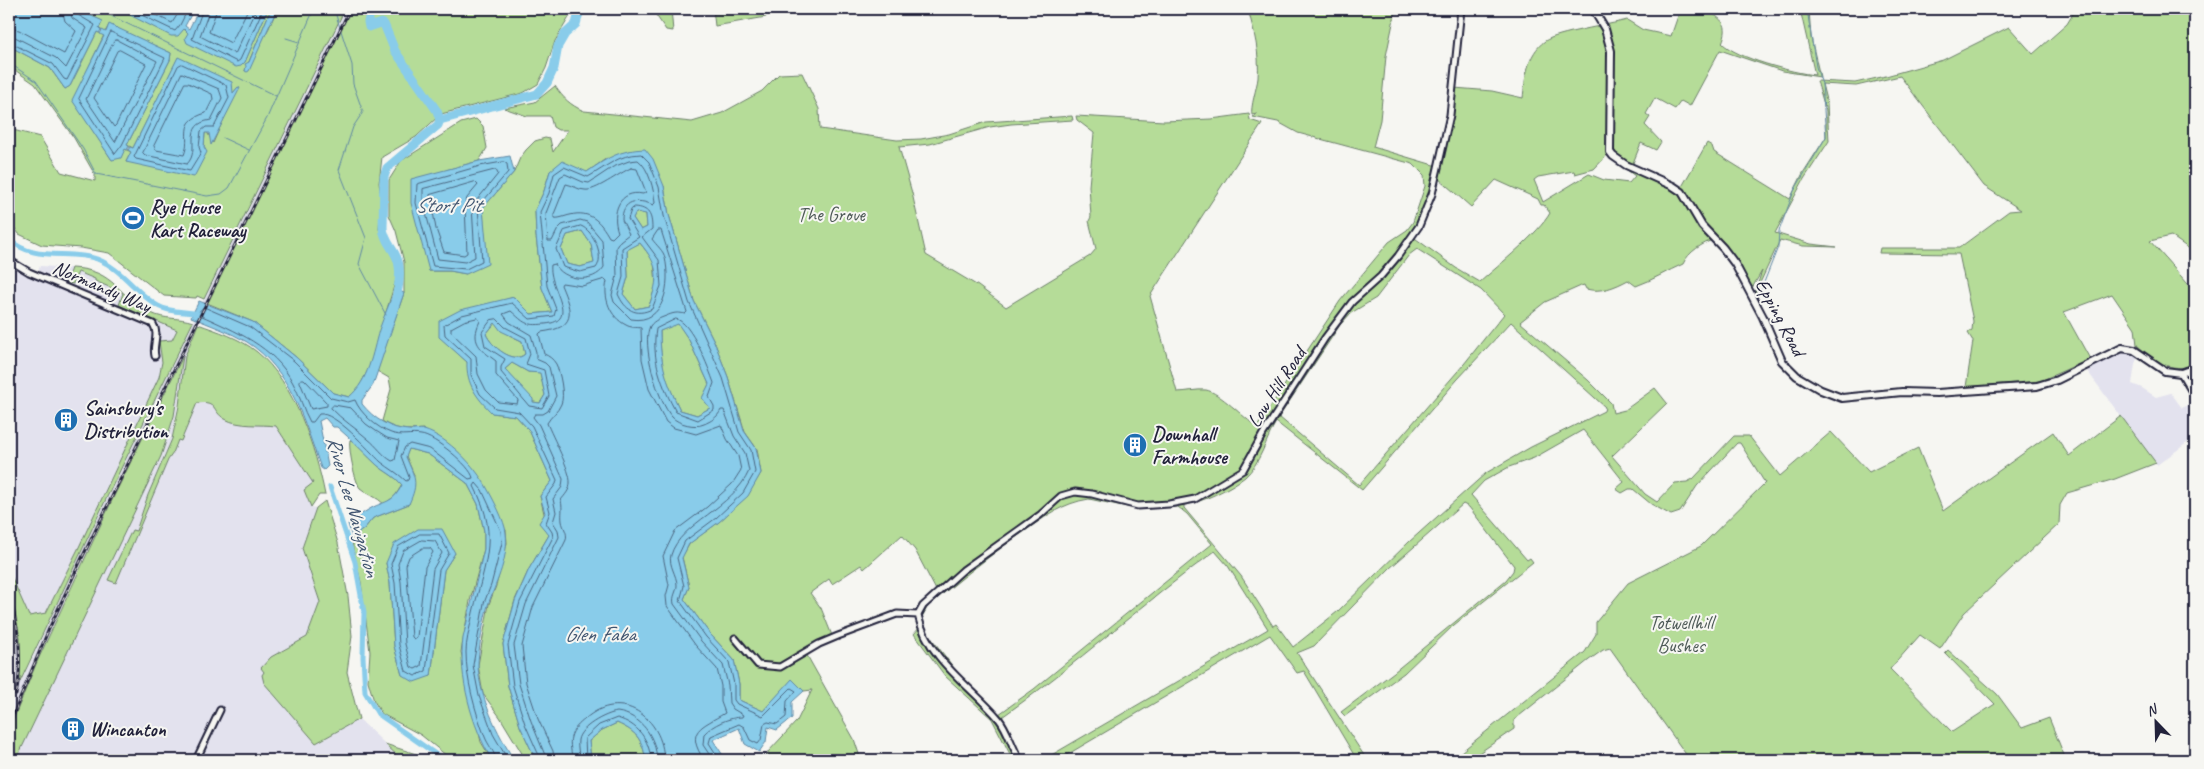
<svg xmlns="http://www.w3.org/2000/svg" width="2204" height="769" viewBox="0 0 2204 769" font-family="Caveat,sans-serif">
<rect width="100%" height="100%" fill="#f6f6f2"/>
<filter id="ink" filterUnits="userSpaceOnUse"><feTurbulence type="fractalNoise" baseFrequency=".02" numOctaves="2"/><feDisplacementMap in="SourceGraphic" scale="10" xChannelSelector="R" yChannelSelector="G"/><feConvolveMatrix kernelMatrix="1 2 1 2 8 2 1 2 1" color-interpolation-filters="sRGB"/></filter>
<g filter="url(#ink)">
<path fill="#e3e2ee" d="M 345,9 L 351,9 L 310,93 L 307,86 Z
M 306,90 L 309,97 L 189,343 L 172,439 L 148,495 L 136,532 L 132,530 L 108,580 L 116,582 L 168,460 L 173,453 L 178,440 L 181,441 L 197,403 L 207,402 L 213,405 L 225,419 L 235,422 L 276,426 L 313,483 L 311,507 L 316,508 L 302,548 L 320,602 L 307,637 L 271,657 L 316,743 L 359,719 L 402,760 L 16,760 L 161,456 L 174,416 L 182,357 L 77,573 L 36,664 L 9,730 L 9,706 L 14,682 L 9,589 L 20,631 L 21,682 L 107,497 Z
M 9,266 L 36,278 L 40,266 L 71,268 L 67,282 L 77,272 L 96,279 L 95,281 L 123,293 L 119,305 L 177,330 L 172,340 L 160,342 L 162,362 L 159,377 L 79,547 L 46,613 L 29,617 L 9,571 Z
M 2118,351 L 2132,351 L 2138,356 L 2135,364 L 2132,384 L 2142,388 L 2156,397 L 2171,393 L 2182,408 L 2193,403 L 2195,407 L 2195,437 L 2157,465 L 2085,368 Z"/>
<path fill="#b5dc98" stroke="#6c7f6a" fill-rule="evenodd" d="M 76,9 L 118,9 L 175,36 L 184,29 L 245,62 L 268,9 L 271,9 L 245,71 L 269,28 L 277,9 L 345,9 L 204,299 L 197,296 L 196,298 L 164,296 L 109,253 L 81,248 L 42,245 L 19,234 L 9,220 L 9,129 L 40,137 L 61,172 L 95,181 L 95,175 L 74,138 L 35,84 L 9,66 L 9,46 L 50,68 L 65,89 L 70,86 L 97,32 L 104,35 L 73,100 L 112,160 L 125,149 L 131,152 L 126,162 L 204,147 L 205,133 L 207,132 L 213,143 L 238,87 L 233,93 L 231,92 L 232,86 L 178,58 L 133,148 L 127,145 L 170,60 L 171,53 L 109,25 L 105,32 L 99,29 L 102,21 Z
M 351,9 L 574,9 L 555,41 L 546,68 L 538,84 L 523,93 L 441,114 L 416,137 L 382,157 L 379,183 L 381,198 L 379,229 L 384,242 L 393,257 L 398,273 L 369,368 L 358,389 L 349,397 L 333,393 L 297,358 L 253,322 L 207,303 Z
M 652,9 L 671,9 L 673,31 L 666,30 Z
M 713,9 L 765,9 L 766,17 L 715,26 Z
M 1248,9 L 1396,9 L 1386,56 L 1380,120 L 1373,147 L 1437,166 L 1423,211 L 1412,236 L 1456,268 L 1480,282 C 1499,265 1539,233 1550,213 L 1544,205 L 1541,205 L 1538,199 L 1496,180 L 1471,207 L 1438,178 L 1454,88 L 1492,91 L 1523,98 C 1525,79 1527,54 1545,41 C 1556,33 1609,25 1627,20 L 1643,30 L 1671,36 L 1679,13 L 1685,9 L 1707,9 C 1722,21 1730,23 1722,43 C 1736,58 1794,73 1815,75 L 1800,9 L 1809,9 L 1811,38 L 1820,77 L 1782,71 L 1720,50 L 1690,106 L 1681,101 L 1675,109 L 1655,98 L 1646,114 L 1650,117 L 1645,125 L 1661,142 L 1656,150 L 1641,143 L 1631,168 L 1680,190 L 1707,143 L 1712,146 L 1714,152 L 1790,199 L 1803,173 L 1826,137 L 1826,111 L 1817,81 L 1855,83 L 1886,76 L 1943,60 L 2009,27 L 2033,54 L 2067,24 L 2076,9 L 2195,9 L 2195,253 L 2171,236 L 2150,241 L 2195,292 L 2195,365 C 2170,373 2154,361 2137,345 L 2135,328 L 2112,294 L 2064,312 L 2090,359 L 2040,381 L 1966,387 L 1973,341 L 1968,333 L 1972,330 L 1973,321 L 1959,254 L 1879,253 L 1880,248 L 1959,248 L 2009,211 L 2021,210 L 1984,186 L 1900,76 L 1856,86 L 1822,84 L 1827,104 L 1829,141 L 1804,179 L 1775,233 L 1811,244 L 1837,247 L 1803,246 L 1780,240 L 1753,298 L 1762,271 L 1752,288 L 1744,281 L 1715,239 C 1703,243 1688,252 1683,264 C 1667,271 1653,280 1636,286 L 1628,280 C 1615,287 1601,293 1586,289 L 1584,285 L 1581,286 L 1545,302 L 1520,322 L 1588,380 L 1611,403 L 1613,413 L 1625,410 L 1655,388 L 1667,403 L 1612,456 L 1645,494 L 1657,502 L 1675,483 L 1687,482 L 1693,479 L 1734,436 L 1749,436 L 1780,476 L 1831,432 L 1869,472 L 1918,448 L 1943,511 L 2053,432 L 2069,456 L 2121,416 L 2156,463 L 2115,479 L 2067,493 L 2060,505 L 2059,524 L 1964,613 L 1940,649 L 1920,635 L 1890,669 L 1952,732 L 1995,704 L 1945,653 L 1948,650 L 1997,694 L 2022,728 L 2049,718 L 2066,760 L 1690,760 L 1610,648 L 1603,650 L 1589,660 L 1514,720 L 1514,729 L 1473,757 L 1466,760 L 1451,760 L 1585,652 L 1596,634 L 1596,622 L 1628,583 L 1701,546 L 1765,483 L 1740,443 L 1737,443 L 1697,486 L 1680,512 L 1671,515 L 1651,504 L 1633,489 L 1629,489 L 1622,493 L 1616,489 L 1624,482 L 1583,430 L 1534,458 L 1509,467 L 1484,481 L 1471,495 L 1527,560 L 1530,558 L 1533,562 L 1454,625 L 1404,673 L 1345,716 L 1341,712 L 1394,672 L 1506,580 L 1513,571 L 1514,566 L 1469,507 L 1463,504 L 1390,568 L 1314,646 L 1297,653 L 1367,760 L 1357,760 L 1304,671 L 1297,673 L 1270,635 L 1058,760 L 1043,760 L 1268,629 L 1228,566 L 1215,551 C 1142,604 1076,665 1002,717 L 1015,746 L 1026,760 L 1013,760 L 992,719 L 945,676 L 914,634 L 920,627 L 918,615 L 938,594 L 915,550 L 902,535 L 864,569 L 861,565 L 832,584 L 829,579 L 810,593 L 821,608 L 833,638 L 813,643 L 804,650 L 854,739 L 861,760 L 767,760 L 768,752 L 797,721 L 812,690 L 804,691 L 792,680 L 763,711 L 739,700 L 739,684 L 734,660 L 710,634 L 684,599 L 689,587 L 682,557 L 690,543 L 719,522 L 747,496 L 761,473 L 757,449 L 745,432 L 728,377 L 714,341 L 694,301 L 669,215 L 664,186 L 607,158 L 587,172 L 550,171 L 544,191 L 535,210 L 536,236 L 542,288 L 552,312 L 531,314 L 514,297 L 488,305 L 440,337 L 467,362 L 492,413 L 516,416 L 529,430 L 552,481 L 540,496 L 549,535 L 529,569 L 515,600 L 503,644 L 508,686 L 520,726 L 536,760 L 526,760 L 500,717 L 483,694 L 478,665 L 489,604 L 496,586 L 507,543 L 506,530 L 423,429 C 408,431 395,430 382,421 L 391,389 L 389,378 L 377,371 L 404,293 L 404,262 L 396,231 L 389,215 L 389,180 L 401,161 L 461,123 L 476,119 L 483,126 L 487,148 L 479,161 L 446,170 L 429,271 L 450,271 L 466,274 L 484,232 L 483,208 L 514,172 L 520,158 L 526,150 L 535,141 L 545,138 L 550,139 L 553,152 L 568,130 L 558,130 L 553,127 L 550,116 L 527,116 L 504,108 L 535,102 L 555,86 C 563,98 570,105 584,111 L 692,122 L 722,113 L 762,91 L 779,74 L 802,73 L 819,109 L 820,129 L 897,140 L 921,139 L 949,134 L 986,122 L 1072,116 L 1073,120 L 1011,124 L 990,127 L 930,144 L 899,147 L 912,193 L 926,255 L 978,286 L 1006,307 L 1090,256 L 1096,249 L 1089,221 L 1091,217 L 1089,186 L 1094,133 L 1077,120 L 1076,116 L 1164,121 L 1211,119 L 1249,114 L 1250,120 L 1262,124 L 1150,296 L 1177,392 C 1186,392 1197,389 1206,390 C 1219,392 1244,418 1257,427 L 1340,301 L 1389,242 L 1407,230 L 1413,222 L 1425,186 L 1424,175 L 1413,164 L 1298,133 L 1278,122 L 1253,117 L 1257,114 L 1252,115 C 1250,108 1257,87 1258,78 C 1260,53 1254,32 1248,9 ZM 1610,152 L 1611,158 L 1635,176 L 1629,183 L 1604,180 L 1589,174 L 1543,202 L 1534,180 L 1538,177 L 1574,171 L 1575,174 L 1594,169 ZM 1417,249 L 1481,290 L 1504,314 L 1464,364 L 1359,485 L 1279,417 L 1340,325 L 1351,313 L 1376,298 L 1409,255 ZM 1511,322 L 1605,407 L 1604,411 L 1531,447 L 1486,473 L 1409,542 L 1337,612 L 1293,647 L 1276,624 L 1273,626 L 1241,576 L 1184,508 L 1184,505 C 1201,503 1231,488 1245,477 C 1260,464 1266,439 1276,422 L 1362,490 L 1457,380 ZM 1089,499 L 1132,508 L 1178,507 L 1187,514 L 1212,544 L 1034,689 L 999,714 L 960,676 L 923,627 L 922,617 L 928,606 C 960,580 991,554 1025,531 C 1046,516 1063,503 1089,499 Z
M 636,211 L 646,214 L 647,227 L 641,230 L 633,218 Z
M 582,231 L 591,244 L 594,263 L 580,267 L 567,264 L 561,249 L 567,235 Z
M 640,243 L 654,261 L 656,285 L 649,306 L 635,309 L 623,294 L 628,277 L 627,249 Z
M 71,268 C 116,269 118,298 151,313 C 165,320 179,317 193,322 L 107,497 L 20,682 L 20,637 L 9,589 L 9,571 L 29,616 L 46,613 L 79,547 L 159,377 L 162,362 L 159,341 L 172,340 L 177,330 L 119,305 L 123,293 L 95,281 L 95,279 L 78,272 L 73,284 L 66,282 Z
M 495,323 L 511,336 L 522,341 L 525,354 C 513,365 491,346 486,334 Z
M 678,323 L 689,340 L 709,384 L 703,398 L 710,408 L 697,415 L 680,410 C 665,380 660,365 660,331 Z
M 198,324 C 217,331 240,338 257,352 C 294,382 316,449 325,495 L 319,495 L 311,507 L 304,490 L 313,483 L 276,426 C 261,424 239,427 225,419 C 211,411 218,400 197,403 L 181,441 L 178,440 L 173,453 L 168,460 L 116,583 L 108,580 L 132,530 L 136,531 L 148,495 L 172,439 L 179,406 L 185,356 Z
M 183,356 L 174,416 L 161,456 L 16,760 L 9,760 L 9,730 L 36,664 L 114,496 Z
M 512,363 L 528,372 L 540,372 L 545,395 L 540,403 L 533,402 L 505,369 Z
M 350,440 C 361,447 367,456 377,465 C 385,472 395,476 402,485 L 395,496 L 384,504 C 377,497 367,494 360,488 C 355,482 348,448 350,440 Z
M 409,449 L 428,454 L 467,483 L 478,504 L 484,531 L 484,549 L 470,601 L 461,652 L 481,742 L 492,760 L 452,760 L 421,735 L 382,714 L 374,701 L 368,681 L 370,652 L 361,582 L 353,549 L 352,537 L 364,529 L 373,518 L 409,504 L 414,475 L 406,456 ZM 455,553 L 444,570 L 431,676 L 402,675 L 394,646 L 390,583 L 386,563 Z
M 325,501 L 338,543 L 348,596 L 352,636 L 347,672 L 359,719 L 316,743 L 264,683 L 262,675 L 264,672 L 261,668 L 271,657 L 307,637 L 320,602 L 302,548 L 316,508 Z
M 9,607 C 17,641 18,673 9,707 L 9,679 L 12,658 Z
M 617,723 C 637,732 642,739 646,760 L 591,760 L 589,741 L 602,730 Z
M 385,744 L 416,754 L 424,760 L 402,760 Z"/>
<path fill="#89ccea" stroke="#6088a4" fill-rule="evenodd" d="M 9,9 L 76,9 L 103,21 L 99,28 L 101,30 L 99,33 L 97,32 L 70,86 L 65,89 L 50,68 L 9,46 Z
M 118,9 L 194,9 L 185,26 L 189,29 L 199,9 L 268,9 L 245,62 L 241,66 L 236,67 L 187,43 L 185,38 L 188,33 L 184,29 L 178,36 L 171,36 Z
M 271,9 L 277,9 L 249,71 L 247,72 L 245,71 L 246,66 L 245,64 L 249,62 Z
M 109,24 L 171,53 L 170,60 L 127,145 L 129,146 L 127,150 L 125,149 L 121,158 L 112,160 L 72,100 L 104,36 L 100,34 L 102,30 L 106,32 Z
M 178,57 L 232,82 L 233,93 L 238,87 L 240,88 L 211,145 L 209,133 L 205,133 L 204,147 L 207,152 L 194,177 L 126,162 L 131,152 L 128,150 L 130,147 L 133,148 Z
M 645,149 L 653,159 L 664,186 L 669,215 L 694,301 L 714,341 L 728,377 L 744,431 L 756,448 L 761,473 L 748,496 L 719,522 L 689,544 L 682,558 L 689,587 L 684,599 L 710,634 L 734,660 L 739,684 L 739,700 L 763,711 L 792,679 L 804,691 L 792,702 L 792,718 L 777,730 L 768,727 L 766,742 L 759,752 L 745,744 L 739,728 L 713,740 L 726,760 L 646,760 C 642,739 637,732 617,723 L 602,730 L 589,741 L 591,760 L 536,760 L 520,726 L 508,686 L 503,644 L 515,601 L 529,569 L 549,535 L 539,523 L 545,513 L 540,496 L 552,481 L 529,430 L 516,416 L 492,413 C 477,398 466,384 467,362 L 439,337 L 439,321 L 460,310 L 514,297 L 531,314 L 552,312 L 542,288 L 536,236 L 535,210 L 544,191 L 550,171 L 562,161 L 587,172 C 607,158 619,150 645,149 ZM 636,212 L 646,214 L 647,227 L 641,230 L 633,218 ZM 582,231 L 591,244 L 594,263 L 580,267 L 567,264 L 561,249 L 567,235 ZM 640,243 C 660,267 659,277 649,306 L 635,309 L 623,294 L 628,277 L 627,250 ZM 495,323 L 501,331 L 522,341 L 525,354 C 514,365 491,346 486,334 ZM 678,324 L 689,340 L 709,384 L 702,398 L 710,408 L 697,415 L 680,410 C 666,381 660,363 660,331 ZM 512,363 L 528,372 L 540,373 L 545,395 L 540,403 L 533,402 L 533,399 L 505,369 Z
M 510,156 L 514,172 L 483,208 L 488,264 L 466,274 L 450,271 L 429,271 L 411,203 L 411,179 L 479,161 Z
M 395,289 L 404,293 L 373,385 L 362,400 L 362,404 C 374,419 390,429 409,430 C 414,431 420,428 424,430 C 448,437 476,467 487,488 C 493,499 505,521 506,533 C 509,556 497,581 489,602 C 484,617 478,650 478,666 C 480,699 497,732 514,760 L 492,760 C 472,727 458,676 463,638 L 484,549 L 484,531 L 478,504 L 467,483 L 428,454 L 409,449 L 406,457 C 415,478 419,482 409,504 L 373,518 L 364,529 L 352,537 L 348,524 C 355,519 361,514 368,510 C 384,500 392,505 402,485 C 395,476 385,472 377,465 C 363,452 351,439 337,427 L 333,427 L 325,418 L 319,421 L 328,466 L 324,470 L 321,468 C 304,421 291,370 247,342 C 230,332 210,325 191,317 L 199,301 L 253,322 L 297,358 L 333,393 L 349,397 C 369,380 372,354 379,330 C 384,316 390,302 395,289 Z
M 418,529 L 442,529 L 455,553 L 444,570 L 431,676 L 414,682 L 402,675 L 394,646 L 390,583 L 386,563 L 394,544 Z"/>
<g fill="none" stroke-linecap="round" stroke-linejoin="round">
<path stroke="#4b6681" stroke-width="1" d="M 129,9 L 175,31 L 180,25 L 188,9
M 143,9 L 172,23 L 181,9
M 203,9 L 192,39 L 237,62 L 240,60 L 263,9
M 210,9 L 200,36 L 235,54 L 256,9
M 217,9 L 209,32 L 231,43 L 248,9
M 9,28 L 19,30 L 64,54 L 76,31 L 65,21 L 62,9
M 111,32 L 165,58 L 122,145 L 115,154 L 79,99 Z
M 9,36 L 15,37 L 56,58 L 66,68 L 87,28 L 72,18 L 70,9
M 117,40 L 157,61 L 115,142 L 86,99 L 114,41 Z
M 9,42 L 53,64 L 64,79 L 67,80 L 95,25 L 78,15 L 76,9
M 120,50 L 146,64 L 116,125 L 114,127 L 94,98 L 117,51 Z
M 182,64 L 226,85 L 229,98 L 214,127 L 206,127 L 201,131 L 199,147 L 201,153 L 190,171 L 136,159 L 134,157 L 178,66 Z
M 182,73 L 219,89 L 222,98 L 211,120 C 180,125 202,149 187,164 L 145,155 L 143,153 Z
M 185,83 L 188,83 L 212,94 L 213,99 L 206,113 C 176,122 192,136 184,155 L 156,150 L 154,146 Z
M 504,162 L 507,164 L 508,172 L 478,207 L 482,261 L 466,269 L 433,266 L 416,203 L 417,184 L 480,166 Z
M 631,168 L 637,169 L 646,192 L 643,194 C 619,189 611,213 618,232 L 612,238 L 609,237 C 600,221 590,210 570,215 C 565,216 559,219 554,218 L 554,214 L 566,184 C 573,185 578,190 585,190 C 595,192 619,173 631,168 Z
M 496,170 L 498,174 L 472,206 L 475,257 L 465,262 L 438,259 L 423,202 L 423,189 Z
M 475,182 L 478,185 L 467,198 L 465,205 L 467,253 L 464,255 L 444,252 L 436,229 L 430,195 Z
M 635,207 C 649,208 652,215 652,229 L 642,237 L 659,260 L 661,286 L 652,309 C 636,317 625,310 618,294 L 623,277 L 622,248 L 639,237 L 628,219 L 631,210 Z
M 581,226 C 594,231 605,257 596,268 L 580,272 L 563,267 L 556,249 L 564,231 Z
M 204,307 L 250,327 L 294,361 L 331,398 L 348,402 L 355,400 C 360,413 377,428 391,433 C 401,437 411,433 421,435 C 434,436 471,466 473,478 L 469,479 L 430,449 L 410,444 L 405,447 L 401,456 L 409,477 L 408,480 L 406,481 C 398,473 390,469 381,462 C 369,451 335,411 319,414 L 313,422 L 310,422 C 303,410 300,395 293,383 C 274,346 235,331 200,315 L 199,312 Z
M 478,318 L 480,321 C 470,342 480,349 496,361 L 496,375 L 518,400 L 517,404 L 498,402 L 486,390 L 478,374 L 476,356 L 451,332 L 451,328 L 464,321 Z
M 497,319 L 505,327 L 526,338 L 530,354 L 526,364 L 544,370 L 549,396 L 542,408 L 529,406 L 501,372 L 501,367 L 505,359 L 485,346 L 482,332 L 491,320 Z
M 676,319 C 691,321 709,369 714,383 L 709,397 L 714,406 L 714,410 L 698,420 L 676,412 C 662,386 651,359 656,329 Z
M 301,379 L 304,379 L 327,403 L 327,406 L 311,409 L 300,382 Z
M 334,405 L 351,408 L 366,424 L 376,431 L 387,438 L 399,441 L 395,460 L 392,461 C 382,455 377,446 368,439 C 357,429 342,420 331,408 Z
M 420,534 L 439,534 L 449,553 L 439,570 L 426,671 L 415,676 L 406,671 L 399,645 L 395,583 L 391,564 L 398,547 Z
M 422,540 L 435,541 L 442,553 L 433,569 L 421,666 L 415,669 L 411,667 L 405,644 L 401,582 L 398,564 L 403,551 Z
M 423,548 L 430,548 L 433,552 L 425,567 L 417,637 L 414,639 L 412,637 L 406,565 L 409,557 Z
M 496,760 C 495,752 488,745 485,737 C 475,711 466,679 466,652 C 466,642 469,631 471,622 C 482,567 502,540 474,486 L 476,483 L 482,490 L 501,531 L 502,543 L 491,585 L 484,603 L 473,665 L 479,696 L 493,734 L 508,760
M 541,760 L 525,724 L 513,686 L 508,645 L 520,602 L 553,537 L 552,532 L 546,523 L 550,512 L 546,497 L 556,484 L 557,480 L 532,426 L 519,412 L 495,408 L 480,394 L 471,375 L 471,359 L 445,335 L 444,325 L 462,315 L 512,303 L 530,319 L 554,316 L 556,309 L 547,286 L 540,212 L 549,193 L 554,174 L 564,167 L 588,177 C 608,166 617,155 641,154 L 649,162 L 659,187 L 664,216 L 689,302 L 723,378 L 739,432 L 751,450 L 755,472 L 743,493 L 716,518 L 685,541 L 677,558 L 684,586 L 680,601 L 706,637 L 729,662 L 734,684 L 734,700 L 737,704 L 763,716 L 791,688 L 796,691 L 787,701 L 786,717 L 777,724 L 768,722 L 764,724 L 761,740 L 758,744 L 750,740 L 744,727 L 739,724 L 711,736 L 709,743 L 720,760
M 547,760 L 531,721 L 519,684 L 514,645 L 526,604 L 559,537 L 558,530 L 553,522 L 556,512 L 553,499 L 562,487 L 563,479 L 539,425 L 533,417 L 535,414 L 543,414 L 548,411 L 556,396 L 549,367 L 545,363 L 536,359 L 536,352 L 531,335 L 509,322 L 503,314 L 511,311 C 525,323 525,326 545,324 C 581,321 548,288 551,265 L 555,264 C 563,281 594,284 604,267 L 602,240 L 587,222 L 580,220 L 562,225 L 558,229 L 552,241 L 548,241 L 546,213 L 560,177 L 565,174 L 583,182 L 589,183 L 613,167 L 629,161 L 638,160 C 649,168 654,190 655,203 L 653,205 C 637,198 622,200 622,220 L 629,234 L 620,241 L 616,247 L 617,276 L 612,295 L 614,302 L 631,319 C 665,325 671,283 665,258 C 664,251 656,245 652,239 L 658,230 L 661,230 L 687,312 L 685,314 C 677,312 673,313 666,316 C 661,318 654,320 650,326 C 641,344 658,402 672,417 C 678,424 696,428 704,424 C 711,421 717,418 721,410 L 724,410 L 734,436 L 745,453 L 749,471 C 733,508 680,523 671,555 C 668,565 677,575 677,585 C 677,592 672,596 674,604 L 701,641 L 723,665 L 728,685 L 729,703 L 733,709 L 743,715 L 742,717 C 730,717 712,725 704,734 L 703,745 L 713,760
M 554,760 L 553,751 L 538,719 L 526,683 L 522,646 L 533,607 L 566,540 C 568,532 563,528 562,521 C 561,513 563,510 561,500 C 565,495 570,490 570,483 C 571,471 552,436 547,423 C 551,416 558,412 561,404 C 565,396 560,372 556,364 C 553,359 549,356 544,354 L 539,334 L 541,332 C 576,328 573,313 561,285 L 562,283 L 582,286 L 605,279 L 607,281 C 603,298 610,317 626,325 C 631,328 637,327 641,328 L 642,359 L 649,389 L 666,422 L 674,428 L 696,434 L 721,425 L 727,439 L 738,456 L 741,470 L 732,484 L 707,507 L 675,531 L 663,556 L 669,585 L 666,596 L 667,606 L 696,646 L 717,669 L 721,686 L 721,702 L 725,713 C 702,727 684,730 704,760
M 572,760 C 572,753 569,744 571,737 C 573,729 579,724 585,719 C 621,687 663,717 664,760
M 580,760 C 579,754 577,746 578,740 C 580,727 605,714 617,712 C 641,715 656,737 657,760
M 586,760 L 585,738 L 599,725 L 617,718 C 638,724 649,739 651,760"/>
<path stroke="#6088a4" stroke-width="1" d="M 97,9 L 276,96
M 334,9 L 352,65 L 353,84 L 363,112 L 353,127 L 339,170 L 366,238 L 359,264 L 386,315
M 286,38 L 299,42
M 9,63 L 36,81 L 83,149 L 96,174 L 207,196 L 221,194 L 229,188 L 267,118 L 314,9
M 223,138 L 249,150
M 1761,290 L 1778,247 L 1779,231 L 1794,191 L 1826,137 L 1822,84 L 1816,67 L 1807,9"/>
<path stroke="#89ccea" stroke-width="5" d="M 9,239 C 34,263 67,249 97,259 C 121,268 136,293 158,306 C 170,313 186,311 199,314
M 330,487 L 355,562 L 364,612 L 363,657 L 365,692 L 378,714 L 444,760"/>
<path stroke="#89ccea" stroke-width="9" d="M 371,9 L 368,22 L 369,27 L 381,23 L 384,24 L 395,51 L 437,111 L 440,120
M 395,301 C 399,287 403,268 395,254 C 390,245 384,239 383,228 L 384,177 L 387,168 L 438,125 L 440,120 L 537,94 L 547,83 L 554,68 L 558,46 L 565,34 L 576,24 L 580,9"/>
<g stroke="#22223b" stroke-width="9">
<path id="minor" d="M 9,260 L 29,272 L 153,324 C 160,335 152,345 155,356
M 2181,373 L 2195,397
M 918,615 L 923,606 L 963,570 L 1040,515 L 1061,496 L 1075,492 L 1092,494 L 1138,506 L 1169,504 L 1195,499 L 1243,470 L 1263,434 L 1325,338 L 1352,302 L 1381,276 L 1398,256 L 1419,226 L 1432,194 L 1450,115 L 1461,9
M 918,615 C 928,660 971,686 999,719 C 1008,730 1012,748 1020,760
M 735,638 L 758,665 L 780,667 L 819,644 L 838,636 L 897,614 L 918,615
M 196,760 L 220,710"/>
</g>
<g stroke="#22223b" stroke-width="10">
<path id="major" d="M 1593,9 L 1605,29 L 1611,51 L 1610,152 L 1613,156 L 1626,165 L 1673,186 L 1682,192 L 1702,226 L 1723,248 L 1735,264 L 1763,317 L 1782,361 L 1797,376 L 1821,390 L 1842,398 L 1902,392 L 1937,393 L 2037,386 L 2057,380 L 2122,348 L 2134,350 L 2165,371 L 2181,373 L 2195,368"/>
</g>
<use href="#minor" stroke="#f6f6f2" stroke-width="5"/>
<use href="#major" stroke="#f6f6f2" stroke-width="6"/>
<g stroke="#22223b" stroke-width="3">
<path id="rail" d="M 9,594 C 19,627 23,661 16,695
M 9,725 L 48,631 L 80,562 L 350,9"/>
</g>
<use href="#rail" stroke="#f6f6f2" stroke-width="1" stroke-dasharray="4" stroke-linecap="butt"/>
</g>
</g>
<defs>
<g id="stadium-disc" transform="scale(1.25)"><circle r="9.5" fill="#1f6fb2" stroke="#f6f6f2"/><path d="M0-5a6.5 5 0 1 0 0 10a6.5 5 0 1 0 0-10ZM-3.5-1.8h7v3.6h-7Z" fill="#fff"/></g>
<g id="building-disc" transform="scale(1.25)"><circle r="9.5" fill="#1f6fb2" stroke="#f6f6f2"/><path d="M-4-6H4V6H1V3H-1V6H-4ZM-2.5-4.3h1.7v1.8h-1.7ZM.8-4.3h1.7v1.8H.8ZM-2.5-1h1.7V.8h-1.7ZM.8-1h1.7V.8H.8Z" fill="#fff"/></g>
</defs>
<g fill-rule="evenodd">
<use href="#stadium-disc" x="133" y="218"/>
<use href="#building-disc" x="66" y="420"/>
<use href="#building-disc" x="1135" y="445"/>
<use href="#building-disc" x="73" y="729"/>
</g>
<g text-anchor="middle" stroke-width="4" stroke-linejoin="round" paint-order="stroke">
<g font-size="20" font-weight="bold" fill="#22223b" stroke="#f6f6f2" text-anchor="start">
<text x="150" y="214">Rye House<tspan x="150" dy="23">Kart Raceway</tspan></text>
<text x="84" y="415">Sainsbury's<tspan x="84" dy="23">Distribution</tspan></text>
<text x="1152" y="441">Downhall<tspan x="1152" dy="23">Farmhouse</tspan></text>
<text x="90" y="736">Wincanton</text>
</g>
<g font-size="20" fill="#4e5a57" stroke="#f6f6f2">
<text x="831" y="221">The Grove</text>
<text x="1681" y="629">Totwellhill<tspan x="1681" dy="23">Bushes</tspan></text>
</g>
<g font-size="20" fill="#22223b" stroke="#f6f6f2">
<text transform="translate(102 286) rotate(23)" y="7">Normandy Way</text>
<text transform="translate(1781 317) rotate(62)" y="7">Epping Road</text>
<text transform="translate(1276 387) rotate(-57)" y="7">Low Hill Road</text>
</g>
<g font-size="21" font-style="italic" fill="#415570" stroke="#f6f6f2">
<text x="448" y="212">Stort Pit</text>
<text transform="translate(353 506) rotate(74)" y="7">River Lee Navigation</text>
<text x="600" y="641">Glen Faba</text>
</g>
</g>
<rect width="2204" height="769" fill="none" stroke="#f6f6f2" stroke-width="30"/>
<rect x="15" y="15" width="2174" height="739" fill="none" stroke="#22223b" stroke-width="2" filter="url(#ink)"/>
<g transform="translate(2156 722) rotate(337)" stroke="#f6f6f2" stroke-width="4" paint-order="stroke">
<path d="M0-4L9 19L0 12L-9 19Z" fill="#22223b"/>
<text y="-8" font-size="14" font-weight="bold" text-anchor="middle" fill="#22223b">N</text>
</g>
</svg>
